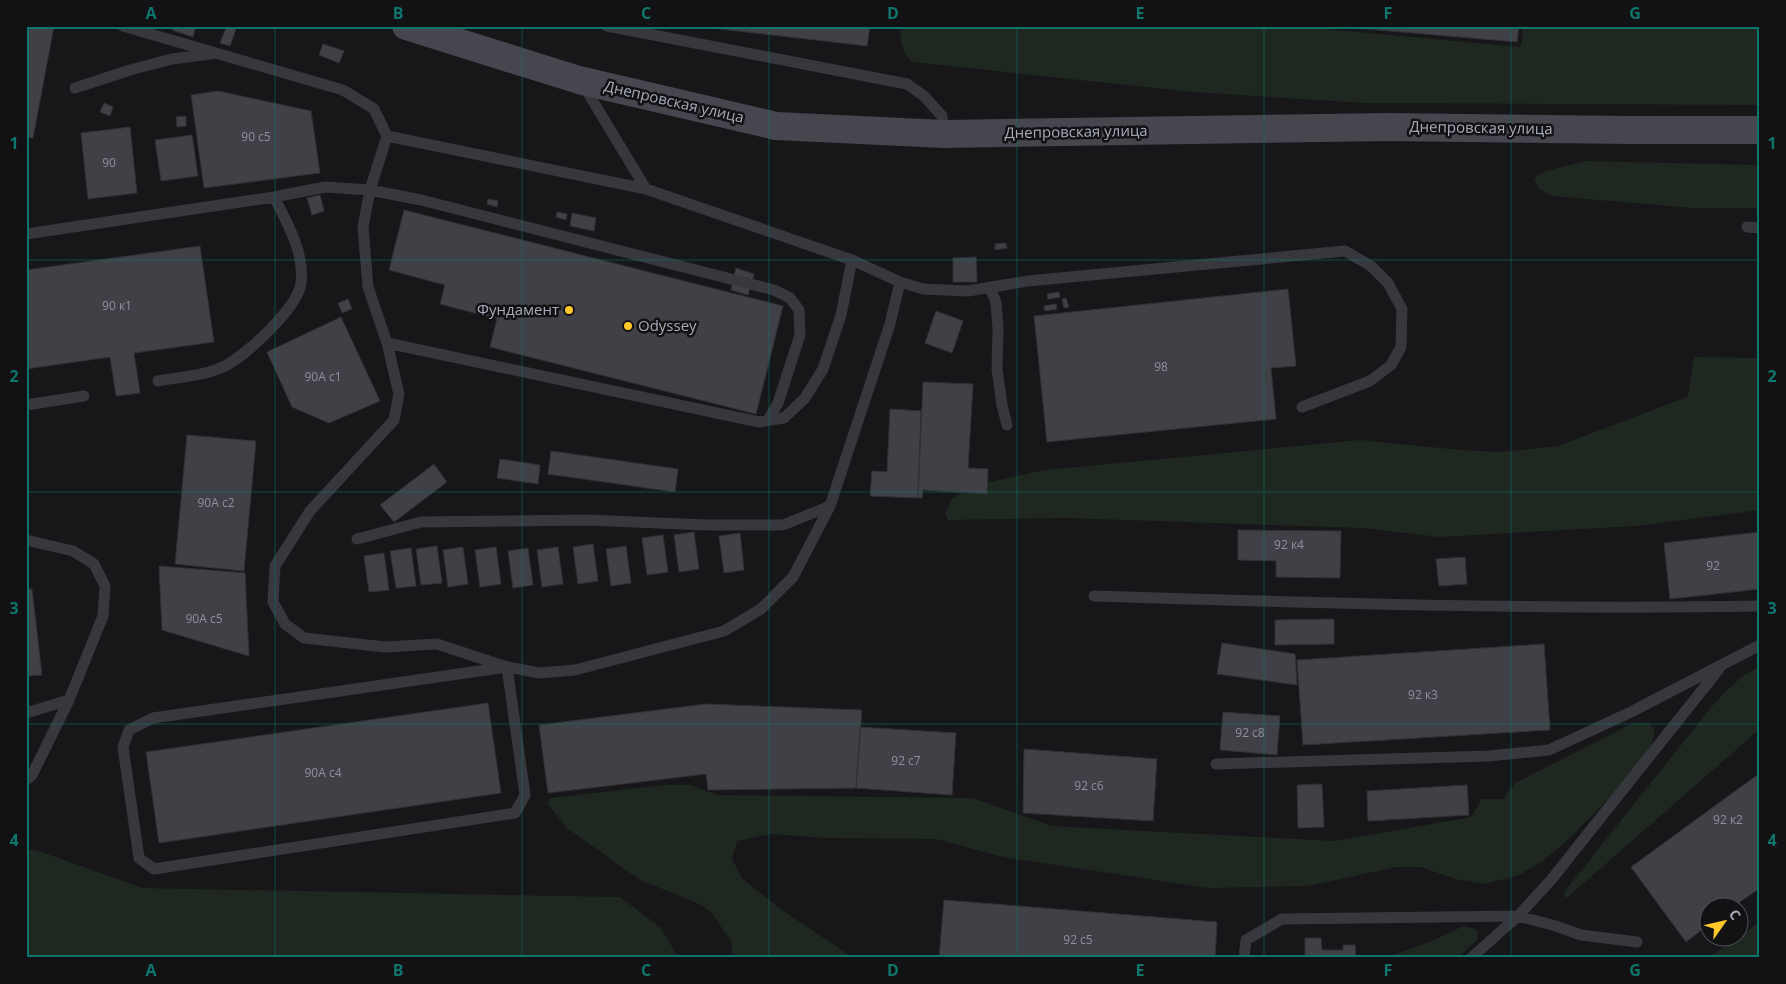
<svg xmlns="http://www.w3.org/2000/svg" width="1786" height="984" viewBox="0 0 1786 984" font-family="'Open Sans',sans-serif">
<rect width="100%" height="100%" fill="#171619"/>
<path fill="#1e2720" d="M 900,26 L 1294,26 L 1520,47 L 1522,42 L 1523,26 L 1760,26 L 1760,105 L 1364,103 L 1192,92 L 912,62 C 901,50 901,42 900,26 Z
M 1586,161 L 1760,165 L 1760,208 L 1693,208 L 1551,196 L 1538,188 L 1534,178 L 1545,171 Z
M 1694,357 L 1760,358 L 1760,510 L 1636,526 L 1439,537 L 1362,528 L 1067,518 L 948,520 L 945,513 L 952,499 L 971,486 L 1045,470 L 1360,440 L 1461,450 L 1502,452 L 1558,446 L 1687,397 L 1689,391 Z
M 1760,666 L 1760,729 L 1568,897 L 1565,897 L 1564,892 L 1713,705 C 1727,690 1741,675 1760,666 Z
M 1633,723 L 1648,723 L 1655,730 L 1651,747 L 1628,778 L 1573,835 L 1543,861 L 1519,875 L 1485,884 L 1455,879 L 1421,867 L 1397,867 L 1308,886 L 1208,888 L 1003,857 L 936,839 L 824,838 L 772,834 L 737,841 L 732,859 L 742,878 L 779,908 L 854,958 L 733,958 L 731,941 L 710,911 L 697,903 L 640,880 L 567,828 L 548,804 L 550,798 L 664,785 L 690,785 L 718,795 L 973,798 L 1052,826 L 1335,841 L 1471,817 L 1482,799 L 1503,799 L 1515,783 Z
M 26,850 L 36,850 L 143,888 L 620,897 L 660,927 L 679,958 L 26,958 Z
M 1760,922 L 1760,958 L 1708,958 Z
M 1463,926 L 1476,929 L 1478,932 L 1478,939 L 1458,958 L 1386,958 L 1434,940 Z"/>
<path fill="#404046" stroke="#313035" d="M 26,26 L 54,26 L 33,138 L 26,137 Z
M 173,26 L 196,26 L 193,37 L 172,30 Z
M 227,26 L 237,26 L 230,46 L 220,43 Z
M 694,26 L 870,26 L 867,46 Z
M 1332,26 L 1519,26 L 1517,42 Z
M 323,44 L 344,51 L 339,63 L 319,55 Z
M 218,91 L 311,111 L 320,173 L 204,188 L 191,95 Z
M 104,103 L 113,107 L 110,116 L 100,112 Z
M 186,116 L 186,126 L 177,127 L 176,117 Z
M 130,127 L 137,193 L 88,199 L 81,133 Z
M 192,135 L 198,176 L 161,181 L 155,140 Z
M 320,195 L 324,211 L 312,215 L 307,198 Z
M 488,199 L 498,201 L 497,207 L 487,204 Z
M 404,210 L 783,306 L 756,414 L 490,347 L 497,319 L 440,304 L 445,285 L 389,270 Z
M 557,212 L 567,214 L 566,220 L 556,217 Z
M 572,213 L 596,218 L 594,231 L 570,226 Z
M 1006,243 L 1007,248 L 995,250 L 995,244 Z
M 200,246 L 214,342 L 134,353 L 140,393 L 116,396 L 110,357 L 26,369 L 26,270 Z
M 976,257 L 977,282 L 953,282 L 953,258 Z
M 736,268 L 754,274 L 752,282 L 734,276 Z
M 733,282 L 750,287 L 748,295 L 731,290 Z
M 1288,289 L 1296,366 L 1271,368 L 1276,419 L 1047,442 L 1034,316 Z
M 1059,292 L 1060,297 L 1048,299 L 1047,294 Z
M 1066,298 L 1069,307 L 1064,308 L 1062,299 Z
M 348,299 L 352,309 L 342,313 L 338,303 Z
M 1056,304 L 1057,309 L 1045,311 L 1044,306 Z
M 936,311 L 963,321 L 952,353 L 925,343 Z
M 341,317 L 380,401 L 329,423 L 292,407 L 267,352 Z
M 923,382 L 973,384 L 968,468 L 988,469 L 987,494 L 923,490 L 922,498 L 918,498 Z
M 890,409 L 921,411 L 918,498 L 870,496 L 872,471 L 887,472 Z
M 187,435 L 256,441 L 244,571 L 175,564 Z
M 551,451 L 678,469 L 675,492 L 548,474 Z
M 500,459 L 540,465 L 538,484 L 497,478 Z
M 434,464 L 447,482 L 394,522 L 380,505 Z
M 1238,530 L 1341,531 L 1340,578 L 1276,577 L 1276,561 L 1238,560 Z
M 694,532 L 699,569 L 679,572 L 674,535 Z
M 1760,532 L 1760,589 L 1670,599 L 1664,543 Z
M 740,533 L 744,570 L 724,573 L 719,536 Z
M 663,535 L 668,572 L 647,575 L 642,538 Z
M 593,544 L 598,581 L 578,584 L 573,547 Z
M 437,546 L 442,583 L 421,585 L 416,549 Z
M 626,546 L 631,583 L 611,586 L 606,549 Z
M 463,547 L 468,584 L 448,587 L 443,550 Z
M 496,547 L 501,584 L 480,587 L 475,550 Z
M 558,547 L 563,584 L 542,587 L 537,550 Z
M 411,548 L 416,586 L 396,588 L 390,551 Z
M 528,548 L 533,585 L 513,588 L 508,551 Z
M 384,553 L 389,590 L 369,592 L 364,556 Z
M 1465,557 L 1467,584 L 1439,586 L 1436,559 Z
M 159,566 L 245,573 L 249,656 L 162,630 Z
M 26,589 L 32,589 L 42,675 L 26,676 Z
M 1334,619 L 1334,644 L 1275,645 L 1275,620 Z
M 1222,643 L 1295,654 L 1297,685 L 1217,674 Z
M 1544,644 L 1550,730 L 1303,745 L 1297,660 Z
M 488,703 L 501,793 L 159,843 L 146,752 Z
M 706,704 L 862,710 L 856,788 L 708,790 L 706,774 L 548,793 L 539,725 Z
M 1223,712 L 1280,716 L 1277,755 L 1220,750 Z
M 860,727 L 956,733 L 952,795 L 856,788 Z
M 1024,749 L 1157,759 L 1153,821 L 1023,813 Z
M 1760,773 L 1760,888 L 1734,906 L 1708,906 L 1708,925 L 1686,942 L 1631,867 Z
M 1322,784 L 1324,827 L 1298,828 L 1297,785 Z
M 1467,785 L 1469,815 L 1368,821 L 1367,791 Z
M 944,900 L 1217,922 L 1215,958 L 939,958 Z
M 1305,938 L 1321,938 L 1322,950 L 1343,950 L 1343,945 L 1355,945 L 1356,958 L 1305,958 Z"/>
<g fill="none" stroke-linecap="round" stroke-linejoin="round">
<path stroke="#37383e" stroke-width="11" d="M 123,26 L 343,90 L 374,109 L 387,136
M 607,26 L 907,84 L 924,96 L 942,116 L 944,134
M 582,83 L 646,189
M 75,88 L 130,70 L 172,59 L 211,54
M 1747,227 L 1760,228
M 26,234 L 274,197 L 325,187 L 370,190 L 421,200 L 774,290 L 790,298 L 799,310 L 800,335 L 778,403 L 768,420
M 900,282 L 890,324 L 830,506 L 793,577 L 761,609 L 724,631 L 575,670 L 540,673 L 507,667 L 153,718 L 129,730 L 123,747 L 139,858 L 154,869 L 515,813 L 525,795 L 507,667 L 437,644 L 385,647 L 304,638 L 285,624 L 273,602 L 275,566 L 310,511 L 394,420 L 399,394 L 387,343 L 368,287 L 363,227 L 370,190 L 387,136 L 646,189 L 852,260 L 900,282 L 923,289 L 968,291 L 1028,281 L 1345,251 L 1371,266 L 1388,283 L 1402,309 L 1401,347 L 1391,365 L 1370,381 L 1302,407
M 990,288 L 996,302 L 998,328 L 997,369 L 1002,405 L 1007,425
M 387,343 L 759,422 L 784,418 L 805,398 L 823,369 L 841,315 L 852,260
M 158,381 C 179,377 205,376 225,366 C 246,355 298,308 301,283 C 305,254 287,222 274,197
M 26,405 L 84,396
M 357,539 L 421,522 L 588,520 L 706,525 L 783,525 L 830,506
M 26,540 L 73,551 L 94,564 L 105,586 L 103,616 L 69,700 L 32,775 L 26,780
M 1094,596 C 1316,603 1538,610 1760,606
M 26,713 L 69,700
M 1216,764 L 1489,756 L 1549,750 L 1631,712 L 1760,645
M 1244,958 L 1246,940 L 1282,919 L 1518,916 L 1556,926 L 1581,935 L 1637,942
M 1471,958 L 1518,916 L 1551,880 L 1719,669"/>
<path stroke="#45464e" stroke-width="28" d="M 406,26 L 579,80 L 776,126 L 944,134 L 1388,127 L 1632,130 L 1760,130"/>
</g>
<path fill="none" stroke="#0f766e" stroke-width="1" stroke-opacity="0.55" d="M 275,26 L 275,958M 522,26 L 522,958M 769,26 L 769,958M 1017,26 L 1017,958M 1264,26 L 1264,958M 1511,26 L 1511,958M 26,260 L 1760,260M 26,492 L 1760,492M 26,724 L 1760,724"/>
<g fill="#ffc828" stroke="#121114" stroke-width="2">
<circle cx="569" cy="310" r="5"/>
<circle cx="628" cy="326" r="5"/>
</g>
<g text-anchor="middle" stroke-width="5" stroke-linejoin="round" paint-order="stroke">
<g font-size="12" fill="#8d909d">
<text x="256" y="141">90 с5</text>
<text x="109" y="167">90</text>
<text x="117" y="310">90 к1</text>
<text x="1161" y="371">98</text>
<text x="323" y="381">90А с1</text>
<text x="216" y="507">90А с2</text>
<text x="1289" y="549">92 к4</text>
<text x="1713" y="570">92</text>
<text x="204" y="623">90А с5</text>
<text x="1423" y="699">92 к3</text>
<text x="1250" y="737">92 с8</text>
<text x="906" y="765">92 с7</text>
<text x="323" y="777">90А с4</text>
<text x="1089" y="790">92 с6</text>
<text x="1728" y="824">92 к2</text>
<text x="1078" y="944">92 с5</text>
</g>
<g font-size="15" fill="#a7abba" stroke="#121114">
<text transform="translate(674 102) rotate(13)" y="5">Днепровская улица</text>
<text transform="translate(1481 128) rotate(1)" y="5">Днепровская улица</text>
<text transform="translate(1076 132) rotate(-1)" y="5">Днепровская улица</text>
</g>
<g font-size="15" fill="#a7abba" stroke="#121114" text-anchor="end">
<text x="559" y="315">Фундамент</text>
<text x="638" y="331" text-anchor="start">Odyssey</text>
</g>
</g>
<rect width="1786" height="984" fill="none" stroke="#121114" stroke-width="55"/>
<g transform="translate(1724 922) rotate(56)"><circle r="24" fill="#121114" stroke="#4e4f56"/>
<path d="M0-4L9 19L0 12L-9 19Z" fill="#ffc828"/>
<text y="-8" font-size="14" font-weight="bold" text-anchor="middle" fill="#a7abba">С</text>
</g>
<rect x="28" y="28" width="1730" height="928" fill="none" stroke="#0f766e" stroke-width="2"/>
<g font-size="16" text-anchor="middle" font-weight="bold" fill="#0f766e">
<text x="151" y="19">A</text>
<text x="398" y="19">B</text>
<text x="646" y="19">C</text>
<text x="893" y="19">D</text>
<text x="1140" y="19">E</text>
<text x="1388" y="19">F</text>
<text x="1635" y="19">G</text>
<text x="14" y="149">1</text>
<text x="1772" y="149">1</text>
<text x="14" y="382">2</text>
<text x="1772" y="382">2</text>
<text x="14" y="614">3</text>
<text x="1772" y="614">3</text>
<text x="14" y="846">4</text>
<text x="1772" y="846">4</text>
<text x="151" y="976">A</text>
<text x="398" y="976">B</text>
<text x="646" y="976">C</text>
<text x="893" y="976">D</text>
<text x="1140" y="976">E</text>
<text x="1388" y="976">F</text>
<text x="1635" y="976">G</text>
</g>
</svg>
